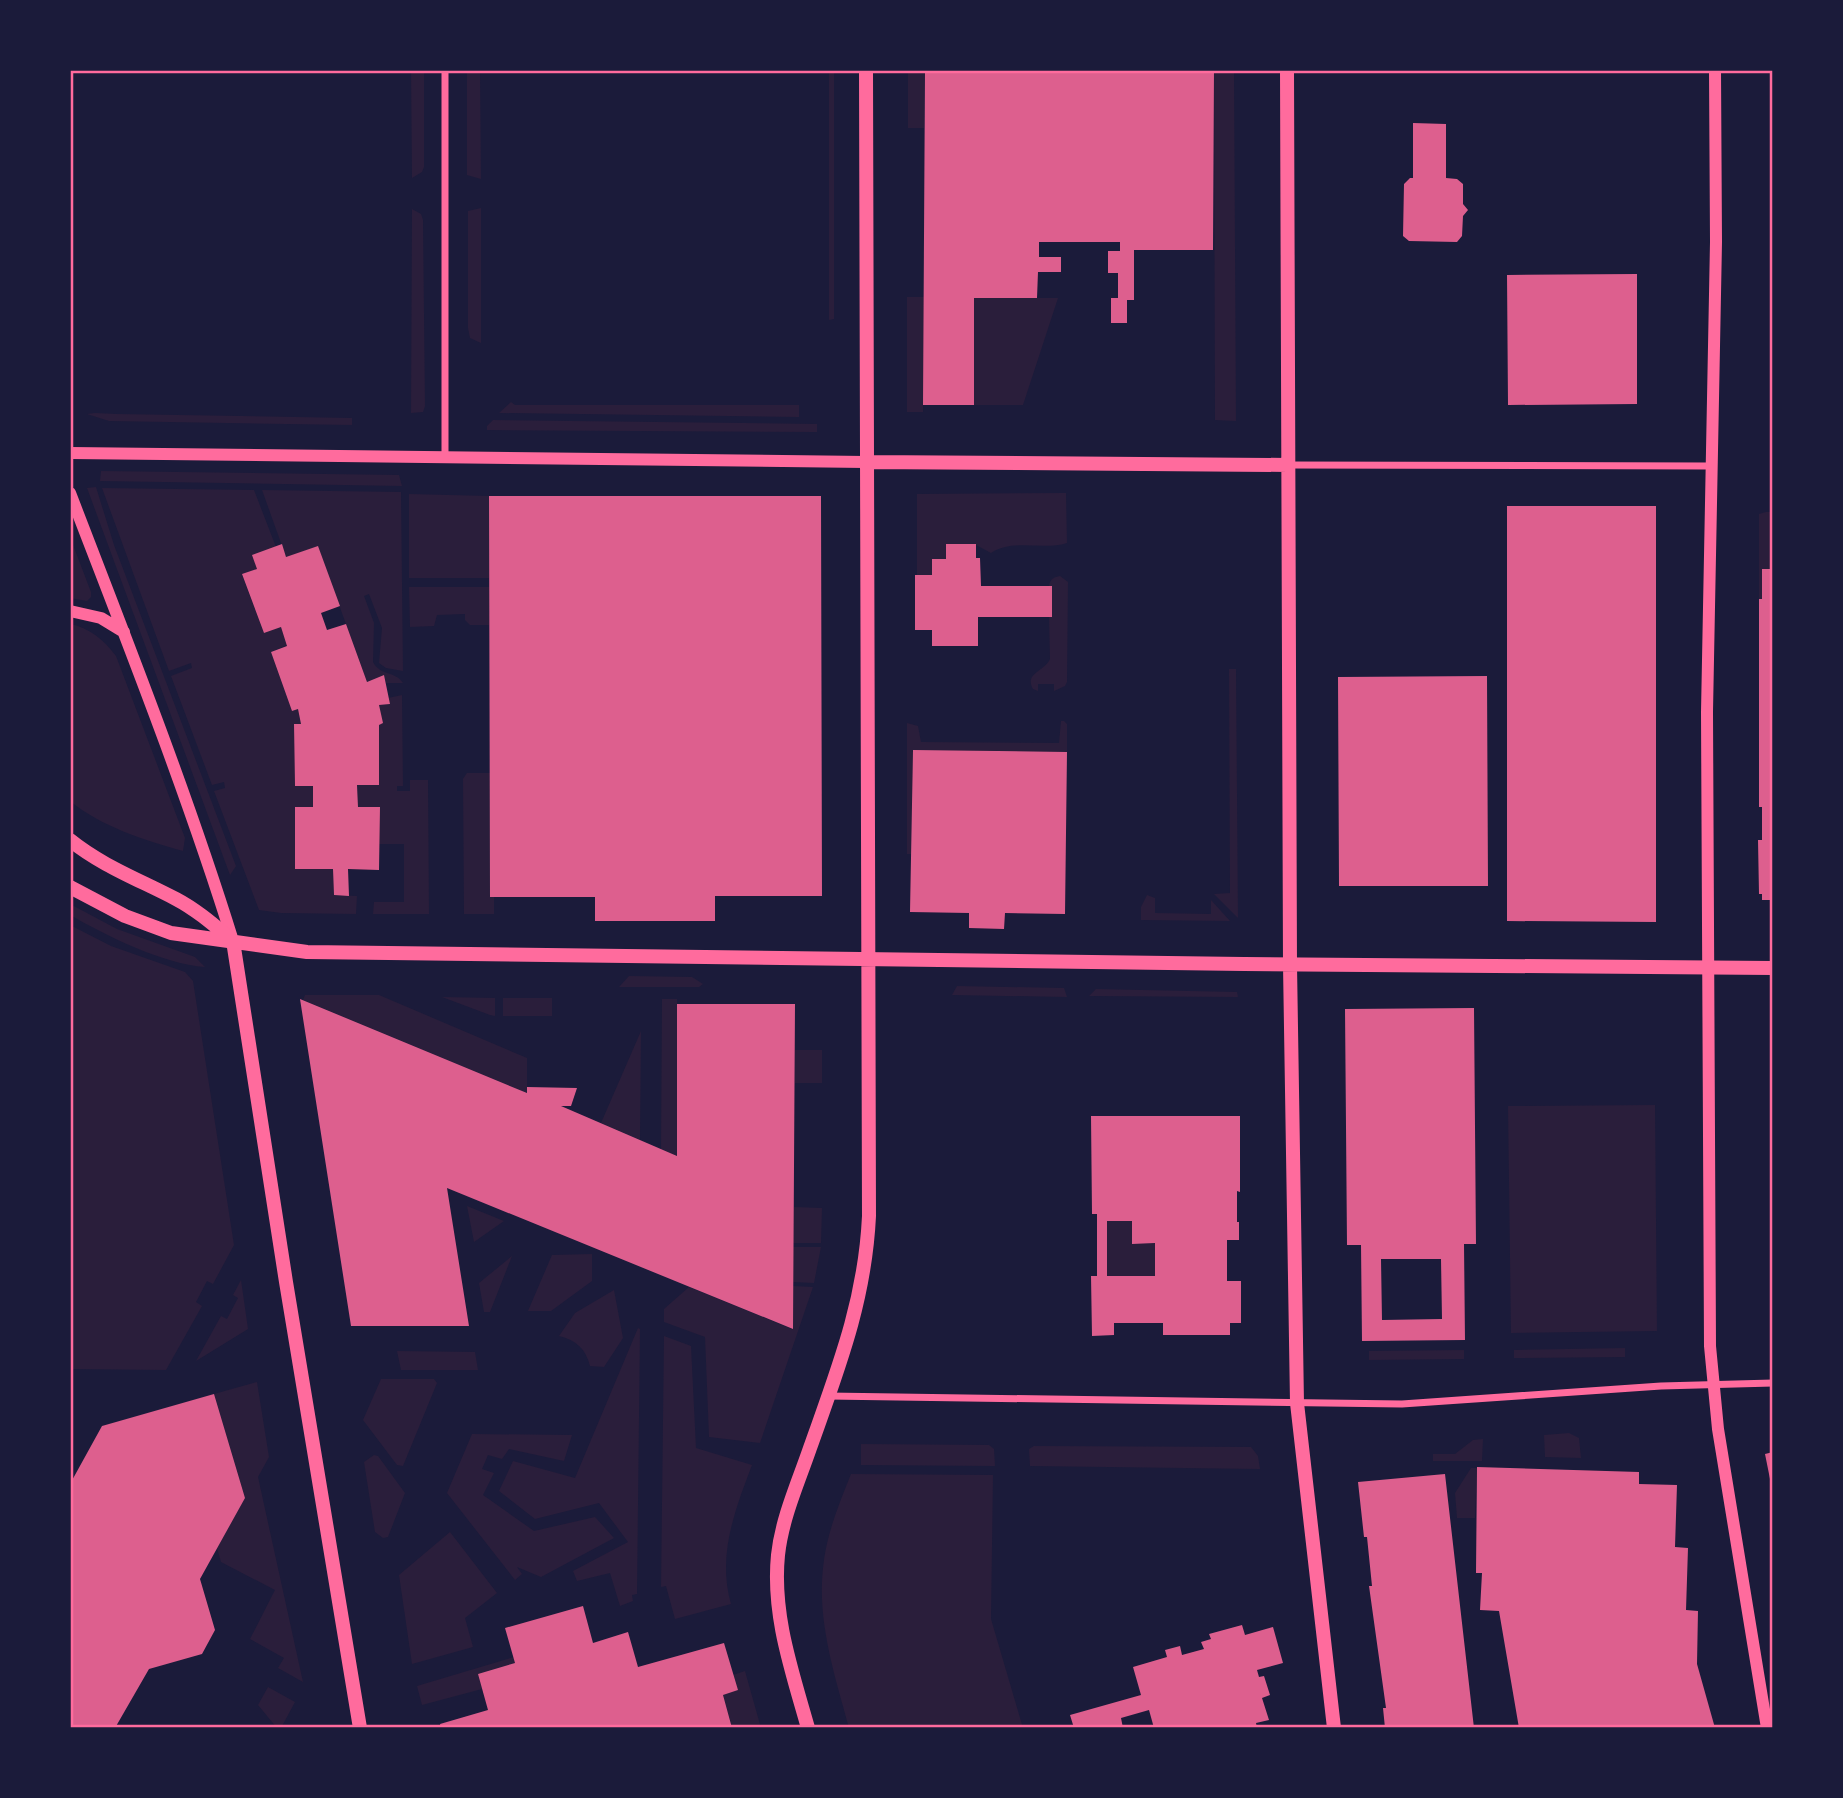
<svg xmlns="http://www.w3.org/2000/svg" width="1843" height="1798" viewBox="0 0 1843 1798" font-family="Quicksand,sans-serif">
<rect width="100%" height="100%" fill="#1b1b3a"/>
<path fill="#2a1e3b" d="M 411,70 L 424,70 L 424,167 L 422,172 L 412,178 Z
M 467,70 L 480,70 L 481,179 L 467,175 Z
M 829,70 L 834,70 L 834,319 L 829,320 Z
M 908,70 L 925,70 L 924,128 L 908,128 Z
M 1214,70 L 1234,70 L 1236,421 L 1215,420 Z
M 481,208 L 481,343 L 470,338 L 468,328 L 468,211 Z
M 412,209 L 421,214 L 423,220 L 425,406 L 423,412 L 411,413 Z
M 907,297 L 924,297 L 923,412 L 907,412 Z
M 974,298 L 1058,298 L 1023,405 L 974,405 Z
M 511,402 L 515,405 L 799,405 L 799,417 L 499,413 Z
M 95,413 L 117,414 L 352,418 L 352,425 L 109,421 L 87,414 Z
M 493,420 L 817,424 L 817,432 L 487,430 L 487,426 Z
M 101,471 L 399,475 L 402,486 L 100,481 Z
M 96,487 L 114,545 L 236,866 L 230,875 L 87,488 Z
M 102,488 L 254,490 L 276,547 L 253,555 L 257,569 L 242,575 L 264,633 L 281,627 L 287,645 L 271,652 L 292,711 L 298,709 L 301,724 L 294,724 L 295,786 L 313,786 L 313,807 L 295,808 L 295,869 L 333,869 L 334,895 L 357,896 L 356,914 L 281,913 L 259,910 L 214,791 L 225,788 L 224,782 L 212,785 L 171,676 L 192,668 L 191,663 L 169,671 Z
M 262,490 L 401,492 L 403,671 L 386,668 L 379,663 L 382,628 L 369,594 L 364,596 L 374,623 L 373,662 C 380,676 396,671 403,683 L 386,683 L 384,675 L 367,682 L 318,547 L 286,557 Z
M 1066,493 L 1067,543 C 1042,551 1014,538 991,553 L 976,545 L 946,545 L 946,559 L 932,560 L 932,575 L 917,575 L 917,494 Z
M 409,494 L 489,496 L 489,578 L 409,578 Z
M 1766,512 L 1773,512 L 1773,569 L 1762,569 L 1762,599 L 1759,599 L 1759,514 Z
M 70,537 L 91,592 L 91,597 L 87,601 L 70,598 Z
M 1060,576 L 1068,582 L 1067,682 L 1065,686 L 1054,691 L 1054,684 L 1038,684 L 1038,691 L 1033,689 C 1024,673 1044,672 1050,659 L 1049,617 L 1052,617 L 1052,586 L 1049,586 C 1050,579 1054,577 1060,576 Z
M 409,587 L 489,587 L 489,625 L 470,625 L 465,620 L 465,614 L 437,615 L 434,626 L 410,627 Z
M 70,624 C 90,628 104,640 116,656 L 185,838 L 183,851 C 144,840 102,827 70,801 Z
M 1229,669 L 1236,669 L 1238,918 L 1214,894 L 1230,893 Z
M 402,695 L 403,786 L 397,786 L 397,791 L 410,791 L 410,780 L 428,780 L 429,914 L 373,914 L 374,902 L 404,902 L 404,844 L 379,844 L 358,807 L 357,785 L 379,785 L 379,705 L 389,704 L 388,698 Z
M 1061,721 L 1064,721 L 1067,724 L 1067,752 L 913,750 L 911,854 L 907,854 L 907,723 L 918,726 L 921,742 L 1059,743 Z
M 467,773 L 490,773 L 490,896 L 494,897 L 494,914 L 464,914 L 463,779 Z
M 1147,895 L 1155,898 L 1155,913 L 1211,914 L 1211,900 L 1230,921 L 1141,920 L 1141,907 Z
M 70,904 L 117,929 L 195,957 L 205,967 C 163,964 107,936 70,915 Z
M 70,925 L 111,946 L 185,972 L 193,981 L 234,1245 L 213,1284 L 207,1281 L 196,1302 L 202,1306 L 166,1370 L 70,1369 Z
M 629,976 L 692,977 L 703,984 L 699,987 L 619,987 Z
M 957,986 L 1064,988 L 1067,997 L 952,995 Z
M 1096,989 L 1237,992 L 1238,997 L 1089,996 Z
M 305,995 L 379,995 L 527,1058 L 527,1093 L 303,1000 Z
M 442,997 L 495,998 L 495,1016 L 490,1015 Z
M 503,998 L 552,998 L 552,1016 L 503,1016 Z
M 662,999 L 677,999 L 677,1156 L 661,1149 Z
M 641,1031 L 640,1140 L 601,1123 Z
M 795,1050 L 822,1050 L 822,1083 L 795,1083 Z
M 1655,1105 L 1657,1331 L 1511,1333 L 1508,1106 Z
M 467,1206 L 504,1221 L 474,1242 Z
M 794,1207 L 822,1208 L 821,1243 L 793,1243 Z
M 1107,1221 L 1132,1221 L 1132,1244 L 1155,1243 L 1155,1276 L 1107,1276 Z
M 793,1247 L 821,1247 L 814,1283 L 793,1282 Z
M 592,1254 L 592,1281 L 551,1311 L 528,1311 L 552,1255 Z
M 512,1256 L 490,1312 L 484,1312 L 479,1283 Z
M 241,1280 L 248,1329 L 196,1361 L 221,1316 L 227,1319 L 238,1298 L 233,1295 Z
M 793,1286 L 813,1287 L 760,1443 L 709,1437 L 705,1337 L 664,1322 L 664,1309 L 689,1287 L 792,1329 Z
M 614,1290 L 623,1338 L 604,1367 L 590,1366 C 586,1349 576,1340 559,1336 L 575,1313 Z
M 638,1328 L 640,1329 L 637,1594 L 632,1595 L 633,1601 L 620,1606 L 610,1573 L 577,1581 L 573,1571 L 628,1542 L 599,1503 L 535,1519 L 499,1491 L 513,1461 L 575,1478 Z
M 664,1336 L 691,1346 L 696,1448 L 752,1465 C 735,1510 717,1555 731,1604 L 675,1619 L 666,1586 L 661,1587 Z
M 1625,1348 L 1625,1357 L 1514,1358 L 1514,1350 Z
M 1464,1350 L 1464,1359 L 1369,1360 L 1369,1351 Z
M 397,1351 L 475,1352 L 478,1370 L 401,1370 Z
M 381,1379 L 434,1379 L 437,1383 L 403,1466 L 397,1465 L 363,1420 Z
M 257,1382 L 269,1457 L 258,1477 L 303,1682 L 278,1668 L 284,1658 L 250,1639 L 275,1590 L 221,1562 L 217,1548 L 245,1498 L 214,1394 Z
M 1569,1433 L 1579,1438 L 1581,1458 L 1545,1457 L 1544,1435 Z
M 472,1434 L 572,1435 L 564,1461 L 509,1449 L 502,1459 L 488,1455 L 482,1469 L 494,1473 L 483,1495 L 534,1531 L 595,1517 L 614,1538 L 541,1577 L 517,1567 L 522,1574 L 515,1580 L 447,1493 Z
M 1483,1439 L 1482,1461 L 1433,1461 L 1433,1454 L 1455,1454 L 1473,1440 Z
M 861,1444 L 989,1445 L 994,1449 L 995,1466 L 861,1465 Z
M 1034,1446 L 1251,1447 L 1258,1456 L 1260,1469 L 1030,1466 L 1029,1449 Z
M 374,1455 L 378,1456 L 405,1493 L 388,1537 L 383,1538 L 375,1532 L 364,1462 Z
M 1471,1468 L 1477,1468 L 1475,1518 L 1457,1518 L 1455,1493 Z
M 851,1474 L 993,1475 L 991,1619 L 1023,1728 L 849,1728 C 835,1676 817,1622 823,1568 C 826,1535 839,1504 851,1474 Z
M 450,1532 L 497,1593 L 465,1618 L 473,1647 L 412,1664 L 399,1575 Z
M 514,1657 L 515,1663 L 478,1674 L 482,1689 L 422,1705 L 417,1686 Z
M 745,1671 L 761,1728 L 732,1728 L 723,1695 L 737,1690 L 733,1675 Z
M 268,1687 L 295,1702 L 281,1728 L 277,1728 L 258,1705 Z"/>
<path fill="#dd5f8e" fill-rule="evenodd" d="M 925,70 L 1214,70 L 1213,250 L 1134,250 L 1134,300 L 1127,300 L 1127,323 L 1111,323 L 1111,298 L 1118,298 L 1118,273 L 1108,273 L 1108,251 L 1120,251 L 1120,242 L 1039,242 L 1039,257 L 1061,257 L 1061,272 L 1038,272 L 1037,298 L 974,298 L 974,405 L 923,405 Z
M 1413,123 L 1446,124 L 1446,178 L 1457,179 L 1463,184 L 1463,204 L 1468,210 L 1463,216 L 1462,236 L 1457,242 L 1409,241 L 1403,236 L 1404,184 L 1410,178 L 1413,178 Z
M 1637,274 L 1637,404 L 1508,405 L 1507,275 Z
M 489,496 L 821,496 L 822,896 L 715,896 L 715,921 L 595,921 L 595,897 L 490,897 Z
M 1507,506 L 1656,506 L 1656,922 L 1507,921 Z
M 282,544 L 286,557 L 318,546 L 340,606 L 321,613 L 327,630 L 346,624 L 367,682 L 384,675 L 390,704 L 379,705 L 383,723 L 379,725 L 379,785 L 357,785 L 358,807 L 380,807 L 379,870 L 348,869 L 349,896 L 334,895 L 333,869 L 295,869 L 295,807 L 313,807 L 313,786 L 295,786 L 294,724 L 301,724 L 298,709 L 292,711 L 271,652 L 287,646 L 281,627 L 264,633 L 242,574 L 257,569 L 252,555 Z
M 946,544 L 976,544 L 976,558 L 980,558 L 981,586 L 1052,586 L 1052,617 L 978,617 L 978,646 L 932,646 L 932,630 L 915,630 L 915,575 L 932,575 L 932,559 L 946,559 Z
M 1762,569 L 1773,569 L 1773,900 L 1762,900 L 1762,894 L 1759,894 L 1758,840 L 1762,840 L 1762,807 L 1759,807 L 1759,599 L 1762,599 Z
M 1487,676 L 1488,886 L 1339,886 L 1338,677 Z
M 913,750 L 1067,752 L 1065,914 L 1005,913 L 1004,929 L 969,928 L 969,913 L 910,912 Z
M 300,999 L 527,1093 L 527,1087 L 577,1088 L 571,1106 L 561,1106 L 677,1156 L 677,1004 L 795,1004 L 793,1329 L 447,1188 L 469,1326 L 351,1326 Z
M 1474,1008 L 1476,1244 L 1464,1244 L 1465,1340 L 1362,1341 L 1361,1245 L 1347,1245 L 1345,1009 ZM 1381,1259 L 1441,1259 L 1442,1319 L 1382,1320 Z
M 1770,1053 L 1773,1053 L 1773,1235 L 1770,1235 Z
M 1091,1116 L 1240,1116 L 1240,1192 L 1237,1191 L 1237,1222 L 1239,1222 L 1239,1240 L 1227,1240 L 1227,1281 L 1241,1281 L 1241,1323 L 1230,1323 L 1230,1335 L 1163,1335 L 1163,1323 L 1114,1323 L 1114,1335 L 1092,1336 L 1091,1276 L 1097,1276 L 1097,1214 L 1092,1214 ZM 1107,1221 L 1132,1221 L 1132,1244 L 1155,1243 L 1155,1276 L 1107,1276 Z
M 214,1394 L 245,1498 L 200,1579 L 215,1630 L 202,1654 L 149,1669 L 115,1728 L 70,1728 L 70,1484 L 102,1426 Z
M 1773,1452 L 1773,1489 L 1772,1489 L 1765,1454 Z
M 1477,1467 L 1639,1472 L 1639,1484 L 1677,1485 L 1675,1547 L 1688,1548 L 1686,1610 L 1698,1611 L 1697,1664 L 1715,1728 L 1519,1728 L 1499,1611 L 1480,1610 L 1482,1573 L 1476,1573 Z
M 1445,1474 L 1474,1728 L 1385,1728 L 1383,1708 L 1386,1708 L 1369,1586 L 1372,1586 L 1367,1537 L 1364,1537 L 1358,1482 Z
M 583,1606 L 593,1643 L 628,1632 L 638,1667 L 724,1643 L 738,1690 L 723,1695 L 732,1728 L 441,1728 L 440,1724 L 488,1710 L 478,1674 L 515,1663 L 505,1628 Z
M 1242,1625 L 1245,1635 L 1273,1627 L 1283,1663 L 1257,1670 L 1259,1677 L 1264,1676 L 1270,1695 L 1262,1698 L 1269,1720 L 1256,1723 L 1257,1728 L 1154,1728 L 1149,1710 L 1121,1718 L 1123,1728 L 1074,1728 L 1070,1715 L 1141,1695 L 1133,1667 L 1167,1657 L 1165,1650 L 1180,1646 L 1182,1655 L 1204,1649 L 1201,1642 L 1211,1639 L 1209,1634 Z"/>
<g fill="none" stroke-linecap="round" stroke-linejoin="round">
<path stroke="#ff6b9d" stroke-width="7" d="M 445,70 L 445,457
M 1288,465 L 1710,466
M 828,1396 L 1402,1404 L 1661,1386 L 1773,1383"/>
<path stroke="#ff6b9d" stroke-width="12" d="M 1715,70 L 1716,242 L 1707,712 L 1710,1346 L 1718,1429 L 1767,1728
M 70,453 L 866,462
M 70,493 C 127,641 186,790 233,941
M 70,611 L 101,618 L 124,632"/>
<path stroke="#ff6b9d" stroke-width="14" d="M 1287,70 L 1290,965 L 1297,1403 L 1334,1728
M 866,462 L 1288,465
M 70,840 C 102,866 140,880 176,899 C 197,910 215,926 233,941
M 70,887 L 125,916 L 171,933 L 307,952 L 1244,964 L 1773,968
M 233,941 L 286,1282 L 360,1728
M 808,1728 C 792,1671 772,1615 778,1555 C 782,1518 798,1483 810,1448 C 838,1369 865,1301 869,1216 L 866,70"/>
</g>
<rect width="1843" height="1798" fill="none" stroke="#1b1b3a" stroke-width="144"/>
<rect x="72" y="72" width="1699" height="1654" fill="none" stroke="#ff6b9d" stroke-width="2.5"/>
</svg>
